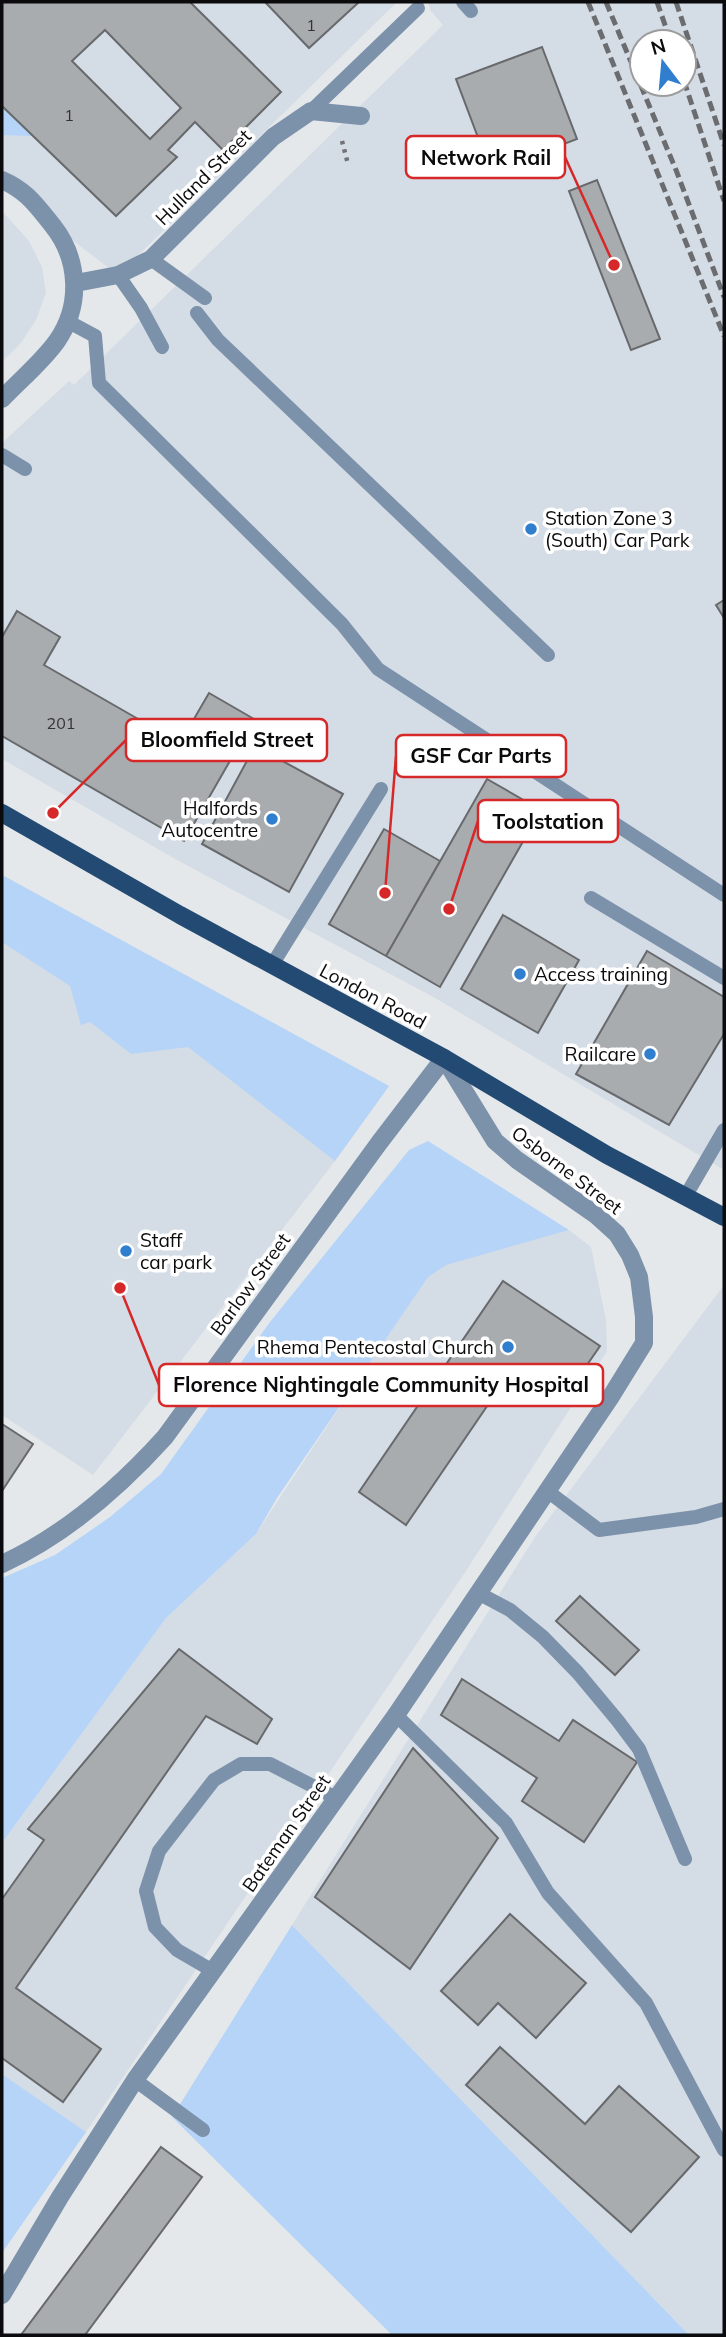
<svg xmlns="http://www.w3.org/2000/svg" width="726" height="2337" viewBox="0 0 726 2337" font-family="Mulish,sans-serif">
<rect width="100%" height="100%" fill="#e5e8eb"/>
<path fill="#d4dce5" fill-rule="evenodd" d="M 2,2 L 397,2 L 118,275 L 2,186 Z
M 428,2 L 724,2 L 724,1170 L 437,999 L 177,860 L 2,759 L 2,443 L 69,381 L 74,385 L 443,25 L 430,10 ZM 642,42 L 684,42 L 684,84 L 642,84 Z
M 2,211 L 29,241 L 42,267 L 46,293 L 36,320 L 21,343 L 2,362 Z
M 2,875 L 389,1086 L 335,1161 L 93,1475 L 2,1415 Z
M 569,1230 L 591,1247 L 606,1320 L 607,1351 L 466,1571 L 86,2132 L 2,2074 L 2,1843 L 166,1618 L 256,1534 L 432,1267 Z
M 724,1285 L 724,2335 L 689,2335 L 292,1925 L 535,1537 Z"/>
<path fill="#b6d4f7" d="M 2,106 L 32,136 L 2,135 Z
M 2,875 L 389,1086 L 335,1161 L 188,1047 L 131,1054 L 90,1022 L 81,1025 L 70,986 L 2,942 Z
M 428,1141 L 569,1230 L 446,1265 L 428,1277 L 277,1498 L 256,1534 L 166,1618 L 2,1843 L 2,1578 L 55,1555 L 110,1517 L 161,1474 L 270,1322 L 409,1150 Z
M 292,1925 L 689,2335 L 392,2335 L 172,2117 Z
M 2,2074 L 86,2132 L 2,2253 Z"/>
<path fill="#a9acaf" stroke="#67696c" stroke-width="2" fill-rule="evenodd" d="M 2,2 L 190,2 L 281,92 L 223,150 L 195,122 L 168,150 L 177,157 L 116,216 L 2,106 ZM 105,30 L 181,108 L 150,139 L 72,61 Z
M 265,2 L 359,2 L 309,48 Z
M 542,47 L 577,139 L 491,172 L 456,79 Z
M 597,180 L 660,339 L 631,350 L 569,191 Z
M 724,600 L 724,618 L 716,605 Z
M 17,611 L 60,637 L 44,665 L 180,743 L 209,693 L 254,719 L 184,841 L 2,736 L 2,637 Z
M 255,746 L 343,794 L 289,892 L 202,844 Z
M 487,779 L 541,810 L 440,987 L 386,956 Z
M 384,829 L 440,861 L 386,956 L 329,924 Z
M 503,915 L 579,960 L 538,1033 L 461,989 Z
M 647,951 L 724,997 L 724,1034 L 669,1125 L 576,1074 Z
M 503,1281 L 600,1346 L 560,1404 L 511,1371 L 406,1525 L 359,1492 Z
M 2,1424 L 33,1444 L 2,1491 Z
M 580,1596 L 639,1650 L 615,1675 L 556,1621 Z
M 179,1649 L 272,1719 L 257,1744 L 206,1716 L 16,1988 L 101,2049 L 63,2102 L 2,2058 L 2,1899 L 44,1840 L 28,1829 Z
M 462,1679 L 559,1741 L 573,1720 L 637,1762 L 584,1842 L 522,1801 L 537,1778 L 441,1715 Z
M 413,1748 L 498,1838 L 410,1969 L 315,1897 Z
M 510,1914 L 586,1983 L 536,2038 L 498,2003 L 478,2025 L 441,1991 Z
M 500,2047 L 585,2124 L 619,2086 L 699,2157 L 631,2232 L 466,2085 Z
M 161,2147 L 202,2177 L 85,2335 L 21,2335 Z"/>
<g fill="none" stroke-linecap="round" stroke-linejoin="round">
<path stroke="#717275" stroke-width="4.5" stroke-dasharray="3.5 5" stroke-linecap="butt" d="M 342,141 L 348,164"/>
<path stroke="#7c91aa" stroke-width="14" d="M 463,2 L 471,11
M 311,111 L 418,8
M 151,259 L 205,298
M 118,275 L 141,308 L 162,347
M 197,313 L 218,340 L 548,655
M 67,321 L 95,336 L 99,383 L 342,624 L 378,669 L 724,895
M 2,455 L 25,469
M 591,898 L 724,978
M 272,965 L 381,789
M 685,1197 L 724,1130
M 546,1490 L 599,1530 L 696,1517 L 724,1509
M 478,1593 L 510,1610 L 543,1637 L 578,1673 L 618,1721 L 639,1749 L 685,1859
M 396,1715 L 506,1823 L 548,1893 L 646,2003 L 724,2150
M 213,1971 L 177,1950 L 155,1927 L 146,1891 L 159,1851 L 214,1780 L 241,1764 L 270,1764 L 336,1798
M 135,2080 L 203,2130"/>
<path stroke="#7c91aa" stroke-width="18" d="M 2,180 C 27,191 36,205 53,226 C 79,259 82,305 57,341 C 42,362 20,380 2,399
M 76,283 L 118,275 L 151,259 L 273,137 L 311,111 L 361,116
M 2,1564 C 65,1535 119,1488 165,1437 L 379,1143 L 444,1058"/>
<path stroke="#7c91aa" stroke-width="18" d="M 2,2295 L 60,2197 L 135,2080 L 396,1715 L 610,1398 L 644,1343 L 644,1317 L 639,1277 L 630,1255 L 617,1234 L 596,1215 L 517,1160 L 495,1141 L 444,1058"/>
<path stroke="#234a73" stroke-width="18" d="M 2,813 L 180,915 L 444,1058 L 607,1155 L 724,1217"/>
<path stroke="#6b6c6f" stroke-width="5" stroke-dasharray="10 5" stroke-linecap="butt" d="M 588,2 L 724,336
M 606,2 L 676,170 L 724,297
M 657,2 L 671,42
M 676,2 L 724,145
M 684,81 L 724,201"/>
</g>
<g fill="#2f7fce" stroke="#fff" stroke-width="2.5">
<circle cx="531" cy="529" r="7"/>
<circle cx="272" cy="819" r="7"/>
<circle cx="520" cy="974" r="7"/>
<circle cx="650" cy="1054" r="7"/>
<circle cx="126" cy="1251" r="7"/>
<circle cx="508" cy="1347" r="7"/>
</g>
<g text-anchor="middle" stroke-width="7" stroke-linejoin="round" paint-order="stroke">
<g font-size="16" fill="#323336">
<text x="311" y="31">1</text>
<text x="69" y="121">1</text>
<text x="61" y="729">201</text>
</g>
<g font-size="19" fill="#0b0b0d" stroke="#fff">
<text transform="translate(203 177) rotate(-45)" y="7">Hulland Street</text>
<text transform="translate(373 996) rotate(28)" y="7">London Road</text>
<text transform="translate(567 1170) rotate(37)" y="7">Osborne Street</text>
<text transform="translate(250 1284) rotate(-54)" y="7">Barlow Street</text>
<text transform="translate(286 1833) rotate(-55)" y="7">Bateman Street</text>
</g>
<g font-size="19" fill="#0b0b0d" stroke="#fff" text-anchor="start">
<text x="545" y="525">Station Zone 3<tspan x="545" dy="22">(South) Car Park</tspan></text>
<text x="258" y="815" text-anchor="end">Halfords<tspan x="258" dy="22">Autocentre</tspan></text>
<text x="534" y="981">Access training</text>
<text x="636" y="1061" text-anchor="end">Railcare</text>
<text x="140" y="1247">Staff<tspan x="140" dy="22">car park</tspan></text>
<text x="494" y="1354" text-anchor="end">Rhema Pentecostal Church</text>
</g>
</g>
<path fill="none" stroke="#d62828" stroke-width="2.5" d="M614 265L565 157M53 813L126 740M385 893L396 756M449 909L478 821M120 1288L159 1385"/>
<g fill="#d62828" stroke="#fff" stroke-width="2.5">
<circle cx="614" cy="265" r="7"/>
<circle cx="53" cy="813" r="7"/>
<circle cx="385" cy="893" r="7"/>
<circle cx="449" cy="909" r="7"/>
<circle cx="120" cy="1288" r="7"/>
</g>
<g fill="#fff" stroke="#d62828" stroke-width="2.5">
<rect x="406" y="136" width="159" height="42" rx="7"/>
<rect x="126" y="719" width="201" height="42" rx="7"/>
<rect x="396" y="735" width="170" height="42" rx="7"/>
<rect x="478" y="800" width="140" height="42" rx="7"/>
<rect x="159" y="1364" width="444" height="42" rx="7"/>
</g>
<g font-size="21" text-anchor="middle" font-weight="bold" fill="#0b0b0d">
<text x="486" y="165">Network Rail</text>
<text x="227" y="747">Bloomfield Street</text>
<text x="481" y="763">GSF Car Parts</text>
<text x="548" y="829">Toolstation</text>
<text x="381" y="1392">Florence Nightingale Community Hospital</text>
</g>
<rect width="726" height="2337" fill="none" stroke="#0b0b0d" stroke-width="7"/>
<g transform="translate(663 63) rotate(344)"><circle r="33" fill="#ffffff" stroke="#9d9d9e" stroke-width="2"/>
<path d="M0-5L12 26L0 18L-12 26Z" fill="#2f7fce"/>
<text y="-10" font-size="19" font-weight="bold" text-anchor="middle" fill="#0b0b0d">N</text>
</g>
</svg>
